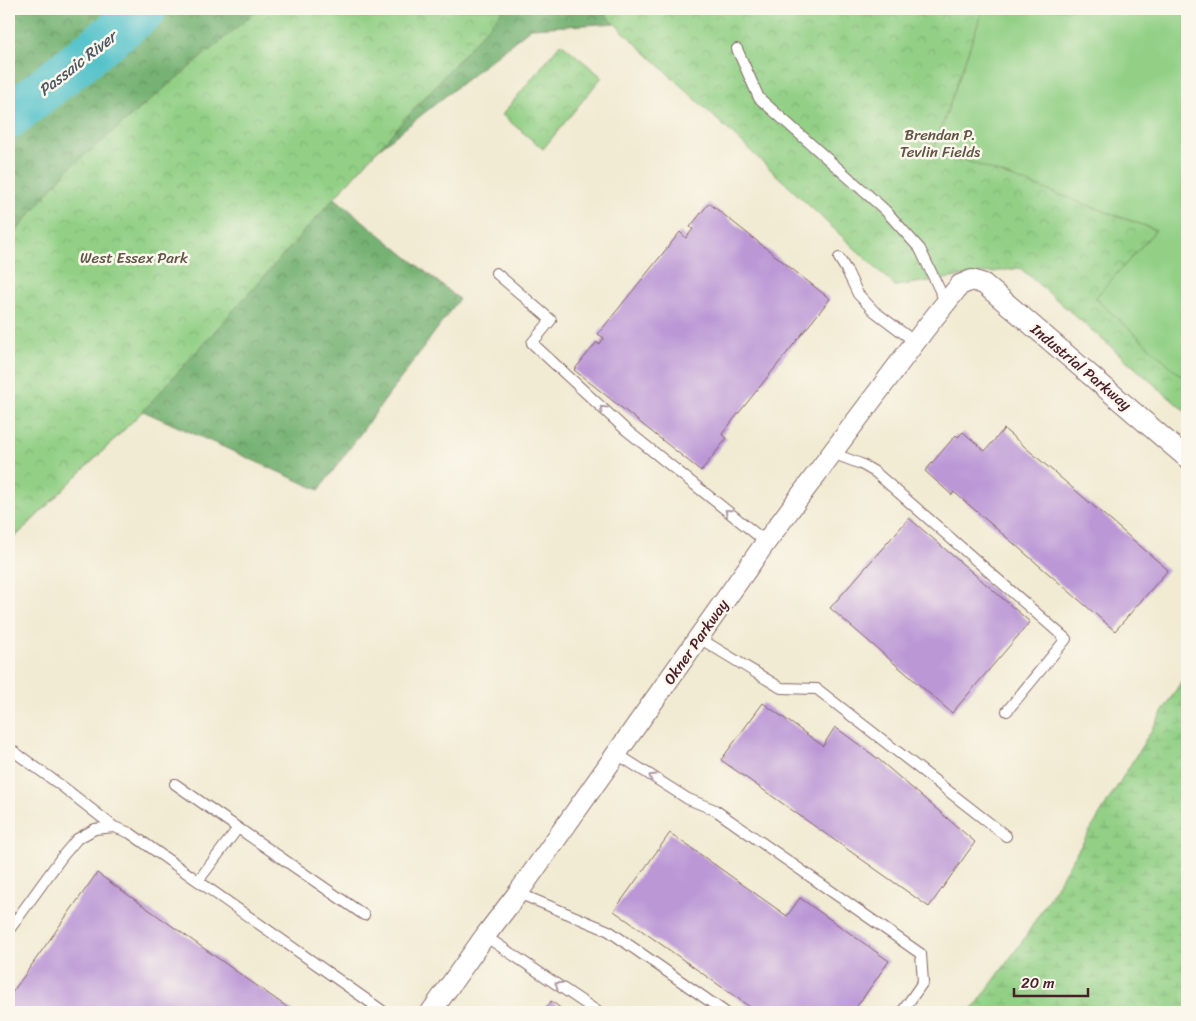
<svg xmlns="http://www.w3.org/2000/svg" width="1196" height="1021" viewBox="0 0 1196 1021" font-family="Sriracha,sans-serif">
<defs>
<pattern id="forest-crowns" width="20" height="18" patternUnits="userSpaceOnUse" patternTransform="scale(1.25)"><rect width="20" height="18" fill="#76b273"/><path d="M2 6a3 3 0 1 1 6 0M12 15a3 3 0 1 1 6 0" fill="none" stroke="#63905f"/></pattern>
<pattern id="wetland-marsh" width="20" height="14" patternUnits="userSpaceOnUse" patternTransform="scale(1.25)"><rect width="20" height="14" fill="#93d086"/><path d="M1 5h8M5 5V1M11 12h8M15 12V8" fill="none" stroke="#80b274"/></pattern>
<pattern id="park-crowns" width="20" height="18" patternUnits="userSpaceOnUse" patternTransform="scale(1.25)"><rect width="20" height="18" fill="#93d086"/><path d="M2 6a3 3 0 1 1 6 0M12 15a3 3 0 1 1 6 0" fill="none" stroke="#80b274"/></pattern>
</defs>
<rect width="100%" height="100%" fill="#fbf7ec"/>
<filter id="ink" filterUnits="userSpaceOnUse"><feTurbulence type="fractalNoise" baseFrequency=".02" numOctaves="2"/><feDisplacementMap in="SourceGraphic" scale="10" xChannelSelector="R" yChannelSelector="G"/><feConvolveMatrix kernelMatrix="1 2 1 2 8 2 1 2 1" color-interpolation-filters="sRGB"/></filter>
<filter id="wash" filterUnits="userSpaceOnUse"><feTurbulence type="fractalNoise" baseFrequency=".0096" numOctaves="4" result="noise"/><feDisplacementMap in="SourceGraphic" scale="20" xChannelSelector="R" yChannelSelector="G"/><feGaussianBlur stdDeviation="1.12" result="paint"/><feColorMatrix in="noise" values="0 0 0 0 0 0 0 0 0 0 0 0 0 0 0 0 0 1.4 0 .05"/><feComposite in="paint" operator="in"/></filter>
<g filter="url(#wash)">
<rect width="100%" height="100%" fill="#f1ebd3"/>
<path fill="url(#forest-crowns)" stroke="#60684f" d="M 9,9 L 751,9 L 742,16 L 531,28 L 326,191 L 459,299 L 319,490 L 143,411 L 9,543 Z"/>
<path fill="url(#wetland-marsh)" stroke="#6e7858" d="M 1187,672 L 1187,1012 L 971,1012 L 1024,939 Z"/>
<path fill="url(#park-crowns)" stroke="#6e7858" d="M 259,9 L 504,9 L 143,411 L 9,543 L 9,240 L 67,170 Z
M 599,9 L 1187,9 L 1187,413 L 1020,268 L 895,286 Z
M 561,43 L 602,77 L 543,149 L 502,115 Z"/>
<path fill="#93d086" stroke="#6e7858" d="M 983,9 L 1187,9 L 1187,381 L 1095,298 L 1156,230 L 934,149 Z"/>
<g fill="none" stroke-linecap="round" stroke-linejoin="round">
<path stroke="#55c2ca" stroke-width="44" d="M 9,117 L 145,9"/>
</g>
<g id="blocks">
<path fill="#bb97d6" d="M 709,203 L 830,299 L 722,434 L 727,438 L 701,471 L 574,370 L 597,342 L 599,345 L 604,338 L 598,334 L 680,232 L 686,238 L 693,229 L 690,227 Z
M 1004,429 L 1168,570 L 1115,631 L 954,492 L 952,495 L 925,471 L 956,435 L 958,437 L 963,432 L 985,451 Z
M 909,518 L 1030,622 L 952,713 L 830,608 Z
M 763,703 L 823,746 L 835,727 L 877,758 L 975,842 L 929,907 L 721,760 Z
M 670,833 L 787,916 L 800,898 L 889,961 L 853,1012 L 757,1012 L 614,911 Z
M 97,873 L 294,1012 L 9,1012 L 9,997 Z
M 551,1001 L 566,1012 L 543,1012 Z"/>
</g>
</g>
<g filter="url(#ink)">
<use href="#blocks" fill-opacity="0" stroke="#846666" stroke-width="1"/>
<g fill="none" stroke-linecap="round" stroke-linejoin="round">
<g stroke="#846666" stroke-width="12">
<path id="service" d="M 737,49 L 759,98 L 885,210 L 920,249 L 946,303
M 839,258 L 847,271 L 858,294 L 874,311 L 915,342
M 496,273 L 551,320 L 532,343 L 625,429 L 766,542
M 832,453 L 861,464 L 875,472 L 1066,639 L 1007,711
M 699,638 L 781,688 L 817,689 L 1006,836
M 9,748 L 63,787 L 114,827
M 617,754 L 688,799 L 715,810 L 921,954 L 923,982 L 902,1012
M 175,784 L 238,828 L 198,881
M 238,828 L 364,915
M 518,893 L 609,931 L 725,1012
M 9,930 L 61,858 L 77,839 L 95,829 L 114,827 L 130,833 L 384,1012
M 485,936 L 598,1012"/>
</g>
<g stroke="#846666" stroke-width="22">
<path id="minor" d="M 431,1012 L 485,936 L 518,893 L 766,542 L 832,453 L 925,329 L 960,285 L 972,280 L 984,284 L 1187,458"/>
</g>
<use href="#service" stroke="#fff" stroke-width="10"/>
<use href="#minor" stroke="#fff" stroke-width="20"/>
</g>
<defs><path id="oneway-chevron" d="M-2-3.5L2.5 0L-2 3.5" fill="none" stroke-width="1.6" stroke-linecap="round" stroke-linejoin="round" transform="scale(1.25)"/></defs>
<g stroke="#ae9aa0">
<use href="#oneway-chevron" transform="translate(603 409) rotate(-137)"/>
<use href="#oneway-chevron" transform="translate(728 512) rotate(-141)"/>
<use href="#oneway-chevron" transform="translate(652 777) rotate(-148)"/>
<use href="#oneway-chevron" transform="translate(558 985) rotate(-146)"/>
</g>
</g>
<g text-anchor="middle" stroke-width="5" stroke-linejoin="round" paint-order="stroke">
<g font-size="15" fill="#605446" stroke="#fbf7ec">
<text x="940" y="140">Brendan P.<tspan x="940" dy="17">Tevlin Fields</tspan></text>
<text x="134" y="263">West Essex Park</text>
</g>
<g font-size="15" fill="#4a1f2b" stroke="#fbf7ec">
<text transform="translate(1081 367) rotate(40)" y="5">Industrial Parkway</text>
<text transform="translate(696 642) rotate(-55)" y="5">Okner Parkway</text>
</g>
<g font-size="16" font-style="italic" fill="#4e5863" stroke="#fbf7ec">
<text transform="translate(77 63) rotate(-38)" y="6">Passaic River</text>
</g>
</g>
<rect width="1196" height="1021" fill="none" stroke="#fbf7ec" stroke-width="30"/>
<path d="M1014 988v8h74v-8" fill="none" stroke="#4a1f2b" stroke-width="2.5"/>
<text x="1021" y="988" font-size="15" fill="#4a1f2b" stroke="#fbf7ec" stroke-width="4" paint-order="stroke">20 m</text>
</svg>
